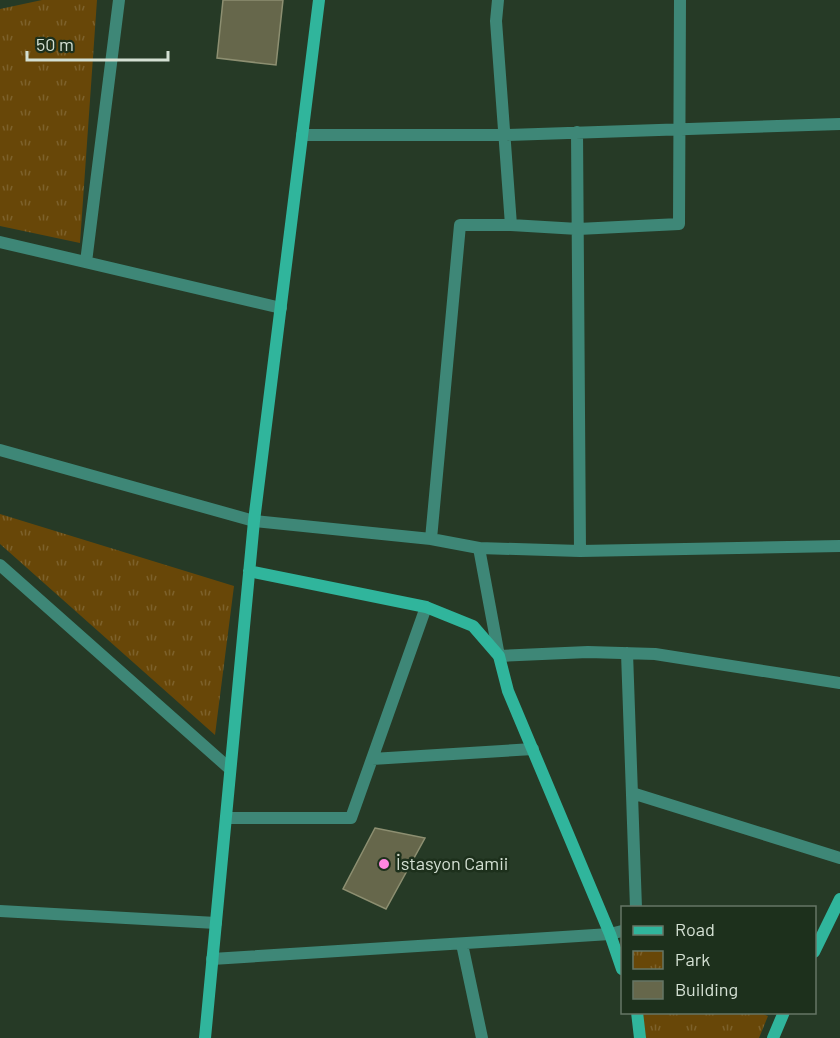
<svg xmlns="http://www.w3.org/2000/svg" width="840" height="1038" viewBox="0 0 840 1038" font-family="Barlow,sans-serif">
<defs>
<pattern id="park-tufts" width="24" height="20" patternUnits="userSpaceOnUse" patternTransform="scale(1.5)"><rect width="24" height="20" fill="#684708"/><path d="M3 7l-1-3M5 7V3M7 7l1-3M15 17l-1-3M17 17v-4M19 17l1-3" fill="none" stroke="#7d612b"/></pattern>
</defs>
<rect width="100%" height="100%" fill="#263a26"/>
<path fill="url(#park-tufts)" d="M 42,0 L 97,0 L 80,243 L 0,226 L 0,9 Z
M 0,514 L 234,586 L 215,735 L 0,544 Z
M 758,1012 L 768,1016 L 759,1038 L 644,1038 L 640,1013 Z"/>
<path fill="#66674b" stroke="#8d8f71" stroke-width="1.5" d="M 223,0 L 283,0 L 276,65 L 217,58 Z
M 375,828 L 425,838 L 386,909 L 343,889 Z"/>
<g fill="none" stroke-linecap="round" stroke-linejoin="round">
<path stroke="#3e8777" stroke-width="12" d="M 498,0 L 496,21 L 511,225 L 460,225 L 431,539 L 479,548 L 499,656 L 588,652 L 655,654 L 840,683
M 577,132 L 580,551
M 302,135 L 506,135 L 840,124
M 511,225 L 578,229 L 679,224 L 680,0
M 0,242 L 281,308
M 86,262 L 119,0
M 0,450 L 254,521 L 431,539
M 479,548 L 580,551 L 840,546
M 0,565 L 230,769
M 627,653 L 636,908
M 372,759 L 533,749
M 632,793 L 840,858
M 226,818 L 351,818 L 426,607
M 0,911 L 216,923
M 462,944 L 482,1038
M 212,959 L 610,934 L 622,931"/>
<path stroke="#30b59c" stroke-width="12" d="M 249,571 L 426,607 L 473,626 L 499,656 L 508,691 L 610,934 L 622,969
M 814,952 L 840,899
M 637,1012 L 640,1038
M 205,1038 L 254,521 L 319,0
M 773,1038 L 784,1012"/>
</g>
<circle fill="#fe86e0" stroke="#1d301c" stroke-width="2" cx="384" cy="864" r="6"/>
<g text-anchor="middle" stroke-width="5" stroke-linejoin="round" paint-order="stroke">
<g font-size="18" fill="#d4e0d3" stroke="#1d301c" text-anchor="start">
<text x="396" y="870">İstasyon Camii</text>
</g>
</g>
<rect x="621" y="906" width="195" height="108" fill="#1d301c" stroke="#667665" stroke-width="1.5"/>
<rect x="633" y="926" width="30" height="9" fill="#30b59c" stroke="#667665" stroke-width="1.5"/>
<text x="675" y="936" font-size="18" fill="#d4e0d3">Road</text>
<rect x="633" y="951" width="30" height="18" fill="url(#park-tufts)" stroke="#667665" stroke-width="1.5"/>
<text x="675" y="966" font-size="18" fill="#d4e0d3">Park</text>
<rect x="633" y="981" width="30" height="18" fill="#66674b" stroke="#667665" stroke-width="1.5"/>
<text x="675" y="996" font-size="18" fill="#d4e0d3">Building</text>
<path d="M27 51v9h141v-9" fill="none" stroke="#d4e0d3" stroke-width="3"/>
<text x="36" y="51" font-size="18" fill="#d4e0d3" stroke="#1d301c" stroke-width="4.5" paint-order="stroke">50 m</text>
</svg>
